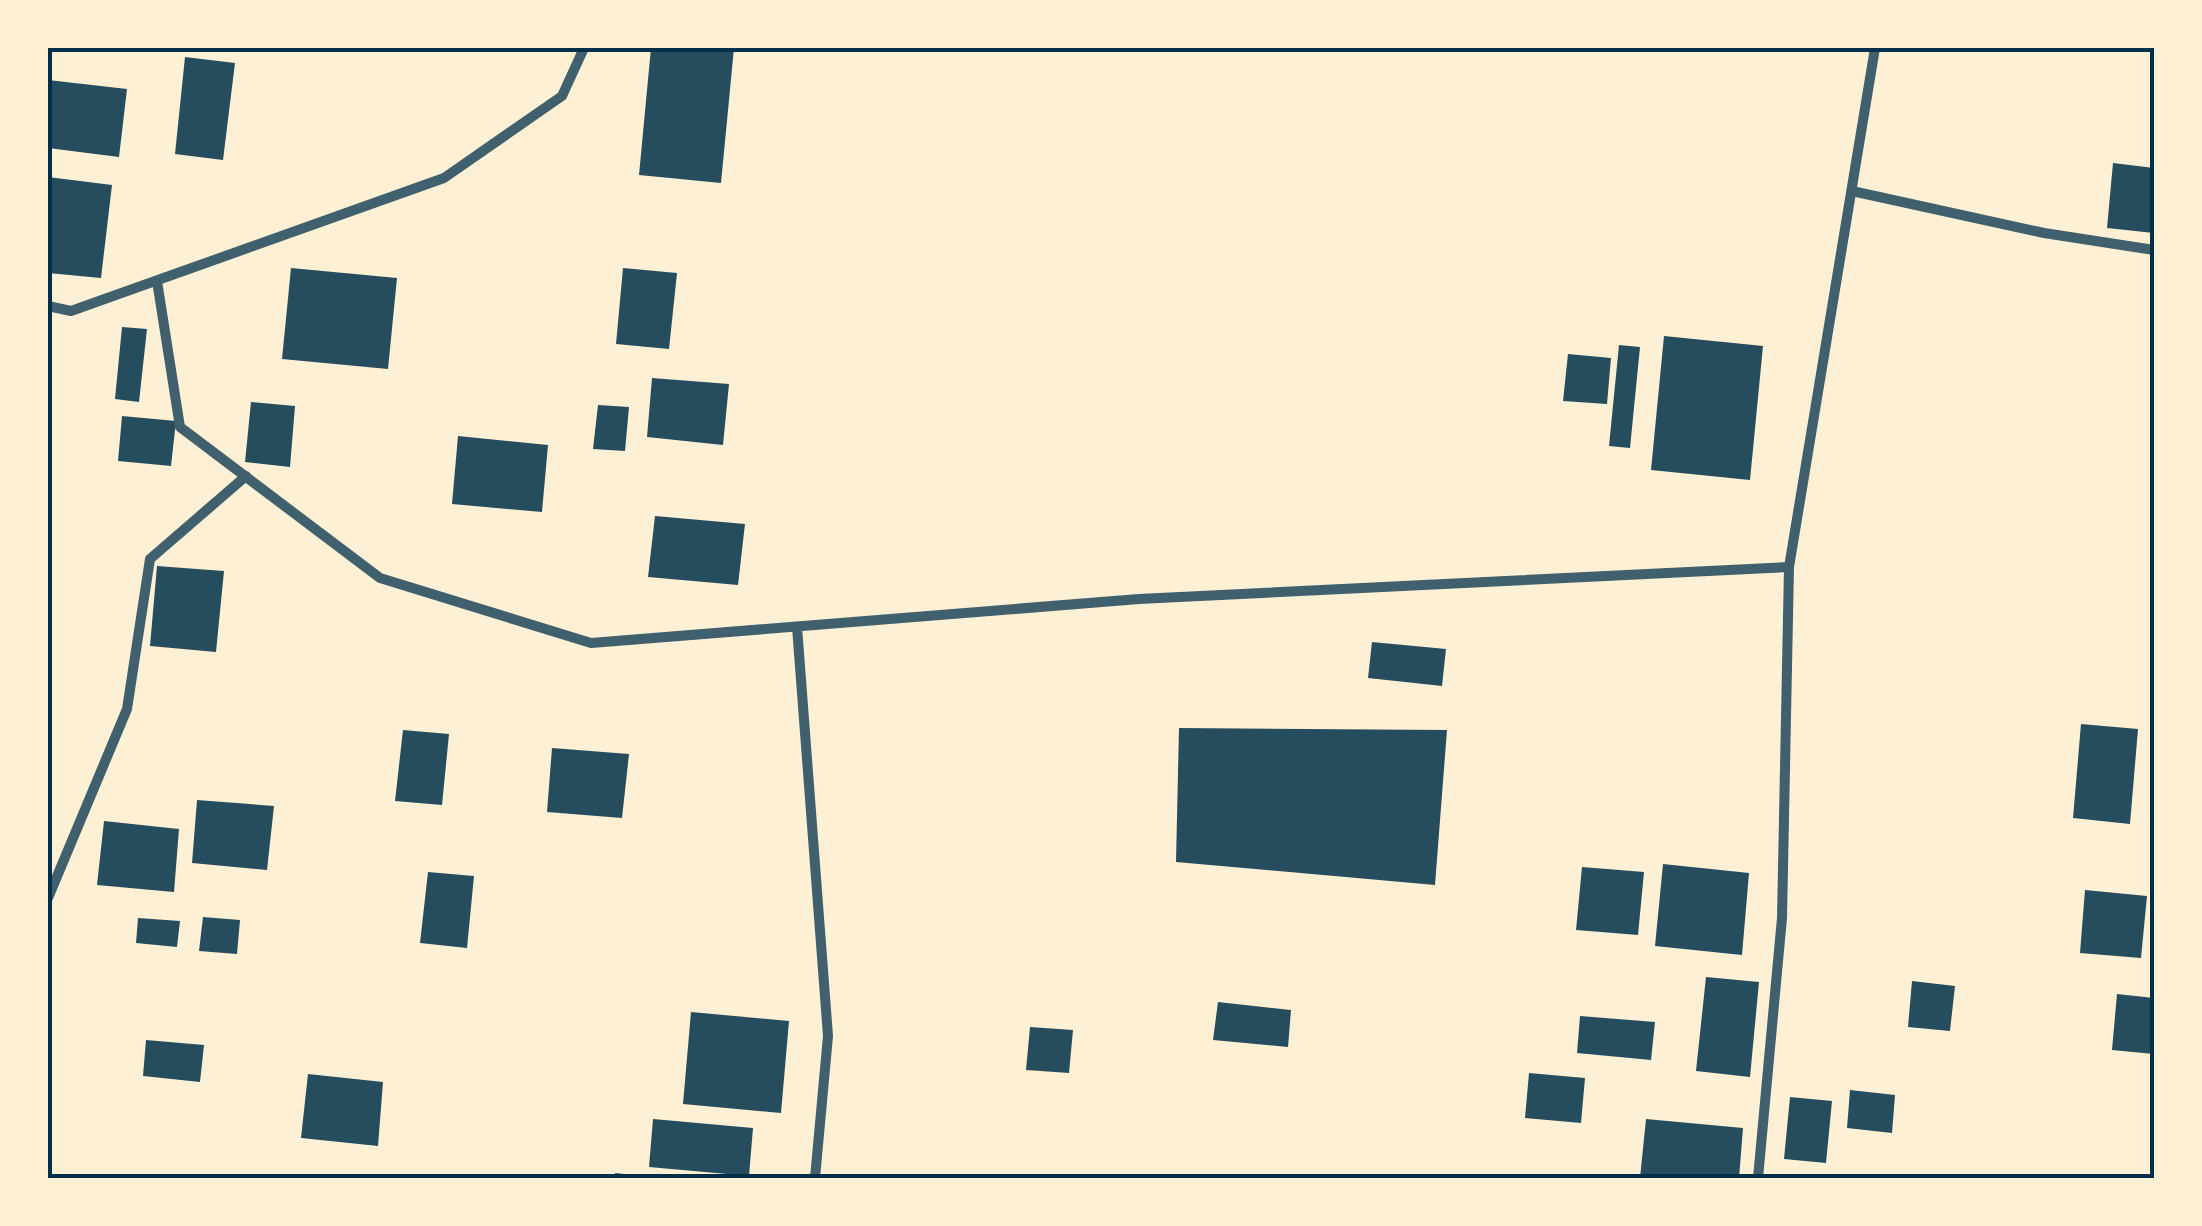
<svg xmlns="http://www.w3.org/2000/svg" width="2202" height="1226" viewBox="0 0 2202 1226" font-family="Overpass,sans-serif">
<rect width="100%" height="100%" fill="#fdf0d5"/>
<path fill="#264d5e" d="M 651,48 L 734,48 L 721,183 L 639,175 Z
M 185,57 L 235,63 L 223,160 L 175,154 Z
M 48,80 L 127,89 L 119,157 L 48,148 Z
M 2113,163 L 2154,168 L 2154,233 L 2107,228 Z
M 48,177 L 112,185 L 101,278 L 48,273 Z
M 291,268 L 397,278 L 388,369 L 282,359 Z
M 623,268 L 677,273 L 669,349 L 616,344 Z
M 122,327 L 147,329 L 139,402 L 115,399 Z
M 1664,336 L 1763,346 L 1750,480 L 1651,470 Z
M 1619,345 L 1640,347 L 1630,448 L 1609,446 Z
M 1568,354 L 1611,358 L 1607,404 L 1563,401 Z
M 652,378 L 729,384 L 723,445 L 647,437 Z
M 251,402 L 295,406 L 290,467 L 245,462 Z
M 598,405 L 629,407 L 625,451 L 593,449 Z
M 122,416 L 176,421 L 171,466 L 118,461 Z
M 458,436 L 548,445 L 542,512 L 452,504 Z
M 655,516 L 745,524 L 738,585 L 648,577 Z
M 157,566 L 224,571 L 216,652 L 150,646 Z
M 1372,642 L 1446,649 L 1442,686 L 1368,678 Z
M 2081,724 L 2138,729 L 2130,824 L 2073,818 Z
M 1179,728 L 1447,730 L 1435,885 L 1176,862 Z
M 403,730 L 449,734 L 442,805 L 395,801 Z
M 552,748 L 629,754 L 622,818 L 547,812 Z
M 197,800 L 274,806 L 267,870 L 192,863 Z
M 104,821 L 179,829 L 174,892 L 97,885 Z
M 1663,864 L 1749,873 L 1742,955 L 1655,946 Z
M 1582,867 L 1644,872 L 1638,935 L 1576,930 Z
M 428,872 L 474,876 L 467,948 L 420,943 Z
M 2085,890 L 2147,896 L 2141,958 L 2080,953 Z
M 203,917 L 240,920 L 237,954 L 199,951 Z
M 138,918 L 180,921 L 177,947 L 136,943 Z
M 1706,977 L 1759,982 L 1750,1077 L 1696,1071 Z
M 1912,981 L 1955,986 L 1950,1031 L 1908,1027 Z
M 2117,994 L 2154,998 L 2154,1054 L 2112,1050 Z
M 1218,1002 L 1291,1010 L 1288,1047 L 1213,1040 Z
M 691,1012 L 789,1021 L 781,1113 L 683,1104 Z
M 1580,1016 L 1655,1022 L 1651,1060 L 1577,1053 Z
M 1030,1027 L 1073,1030 L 1069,1073 L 1026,1070 Z
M 146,1040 L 204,1045 L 200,1082 L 143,1076 Z
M 1529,1073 L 1585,1078 L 1581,1123 L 1525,1118 Z
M 308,1074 L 383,1082 L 378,1146 L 301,1138 Z
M 1850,1090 L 1895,1095 L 1892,1133 L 1847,1128 Z
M 1790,1097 L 1832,1101 L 1826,1163 L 1784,1159 Z
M 653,1119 L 753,1128 L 749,1176 L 649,1167 Z
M 1646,1119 L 1743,1128 L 1739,1178 L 1640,1178 Z
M 615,1173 L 643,1176 L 643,1178 L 615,1178 Z"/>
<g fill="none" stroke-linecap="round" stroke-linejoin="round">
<path stroke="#3f606c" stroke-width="10" d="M 1852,191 L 2044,233 L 2154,250
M 157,281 L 180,427 L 380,578 L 591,643 L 1139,599 L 1789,567 L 1875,48
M 48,306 L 71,311 L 444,178 L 562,96 L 584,48
M 797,627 L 828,1036 L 815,1178
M 48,898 L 127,709 L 150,559 L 246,476
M 1758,1178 L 1782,918 L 1789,567"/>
</g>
<rect width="2202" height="1226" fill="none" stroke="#fdf0d5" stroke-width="100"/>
<rect x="50" y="50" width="2102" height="1126" fill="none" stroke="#003049" stroke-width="4"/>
</svg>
